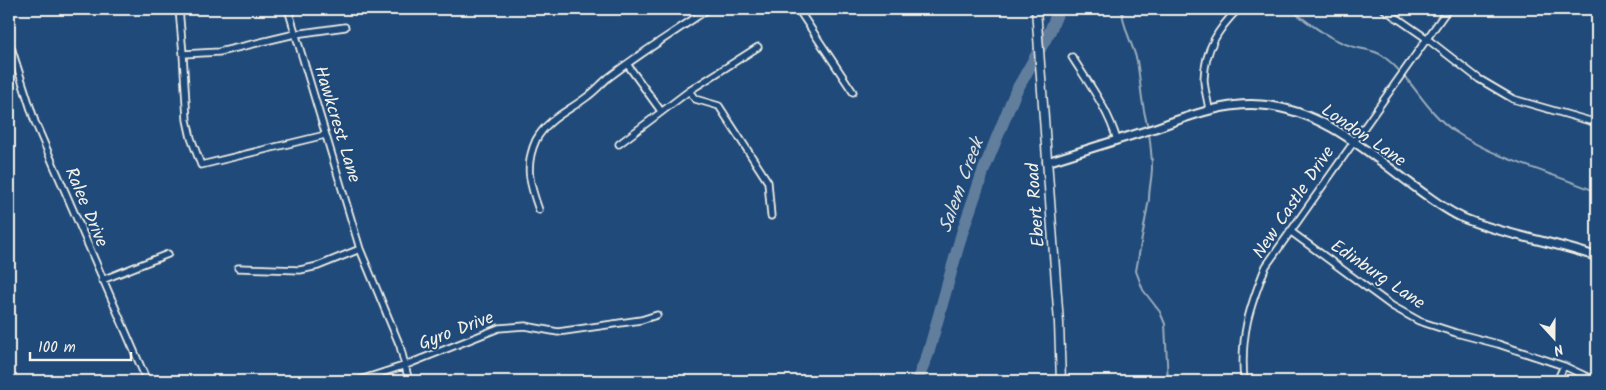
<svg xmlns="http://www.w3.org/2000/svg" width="1606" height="390" viewBox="0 0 1606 390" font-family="Kalam,sans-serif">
<rect width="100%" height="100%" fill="#1f4a7a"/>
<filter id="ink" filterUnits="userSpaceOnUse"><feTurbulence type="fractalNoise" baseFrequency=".02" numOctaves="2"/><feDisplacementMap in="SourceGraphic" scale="10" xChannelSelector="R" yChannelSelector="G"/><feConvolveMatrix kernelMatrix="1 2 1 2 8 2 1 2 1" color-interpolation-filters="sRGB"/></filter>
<g filter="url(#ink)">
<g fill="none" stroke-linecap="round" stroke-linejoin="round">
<path stroke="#9cacbb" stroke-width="2" d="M 1122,9 C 1122,27 1133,44 1137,61 C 1141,83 1141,106 1148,127
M 1290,9 C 1309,23 1327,38 1351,46 C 1362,50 1373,49 1383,56 C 1412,77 1425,111 1454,131 C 1497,160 1550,172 1597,192
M 1149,132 C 1150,143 1152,156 1152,167 C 1152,178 1149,188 1149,199 L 1136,271 L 1143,290 L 1160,312 L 1165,324 L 1168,381"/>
<path stroke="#627e9d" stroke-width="12" d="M 917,381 L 928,354 L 962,233 L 983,172 L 1015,93 L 1050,31 L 1059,9"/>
<g stroke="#f4f1e8" stroke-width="9">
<path id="minor" d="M 179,9 L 183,54 L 187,120 L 191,138 L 201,165 L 325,135
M 288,9 L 360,249 L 400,346 L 409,381
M 798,9 L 853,92
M 1384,9 L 1426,38 L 1479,79 L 1513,99 L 1597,123
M 1594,9 L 1597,11
M 9,41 L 35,122 L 147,381
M 183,54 L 219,52 L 295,34 L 345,27
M 1072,57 C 1089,84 1108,109 1117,140
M 627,64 L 661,111
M 689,91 L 695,99 L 719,106 L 768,182 L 771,216
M 1209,110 C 1208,100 1204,89 1204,79 C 1205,49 1218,29 1238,9
M 619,144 L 689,91 L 758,47
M 539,210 C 530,185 524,166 536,140 C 548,118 569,111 588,96 C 595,91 601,84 608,78 C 640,53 675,32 708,9
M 1290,231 L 1392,306 L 1419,321 L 1456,333 L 1498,344 L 1564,366 L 1596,381
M 238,268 L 300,270 L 318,266 L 360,249
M 102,280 L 168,254
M 357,381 L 406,365 L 499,328 L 525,326 L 558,332 L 641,320 L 657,315
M 1244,381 C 1240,336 1249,308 1266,266 L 1448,9
M 1557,381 L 1564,366"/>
</g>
<g stroke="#f4f1e8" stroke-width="11">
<path id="tertiary" d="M 1047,162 C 1082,151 1117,140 1152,129 C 1187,117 1223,102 1261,105 C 1323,109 1371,155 1419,190 C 1433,200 1447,211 1463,218 C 1506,236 1553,241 1597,257"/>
</g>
<g stroke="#f4f1e8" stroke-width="11">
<path id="secondary" d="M 1036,9 L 1059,323 L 1061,381"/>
</g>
<use href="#minor" stroke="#1f4a7a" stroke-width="5.5"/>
<use href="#tertiary" stroke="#1f4a7a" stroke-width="7"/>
<use href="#secondary" stroke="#1f4a7a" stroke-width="8"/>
</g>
</g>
<g text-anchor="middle" stroke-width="4" stroke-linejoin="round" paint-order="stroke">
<g font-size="18" fill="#f4f1e8" stroke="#1f4a7a">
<text transform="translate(338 124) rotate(73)" y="6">Hawkcrest Lane</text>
<text transform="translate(1364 135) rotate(34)" y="6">London Lane</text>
<text transform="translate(1293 202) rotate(-56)" y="6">New Castle Drive</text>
<text transform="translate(1035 205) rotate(-94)" y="6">Ebert Road</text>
<text transform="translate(87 207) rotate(67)" y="6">Ralee Drive</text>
<text transform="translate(1378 274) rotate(34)" y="6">Edinburg Lane</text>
<text transform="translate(456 330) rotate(-21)" y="6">Gyro Drive</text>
</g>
<g font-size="19" font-style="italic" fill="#dee0dd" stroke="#1f4a7a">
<text transform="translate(960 185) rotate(-70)" y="7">Salem Creek</text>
</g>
</g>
<rect width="1606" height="390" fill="none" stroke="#1f4a7a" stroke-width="30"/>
<rect x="15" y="15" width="1576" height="360" fill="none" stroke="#f4f1e8" stroke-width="2" filter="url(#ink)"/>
<g transform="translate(1554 338) rotate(159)" stroke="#1f4a7a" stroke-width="4" paint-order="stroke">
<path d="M0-4L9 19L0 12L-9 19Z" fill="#f4f1e8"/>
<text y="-8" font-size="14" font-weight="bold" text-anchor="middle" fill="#f4f1e8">N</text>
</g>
<path d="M30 352v8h101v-8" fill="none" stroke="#f4f1e8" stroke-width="2.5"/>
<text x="38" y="352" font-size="15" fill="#f4f1e8" stroke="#1f4a7a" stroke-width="4" paint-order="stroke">100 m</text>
</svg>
